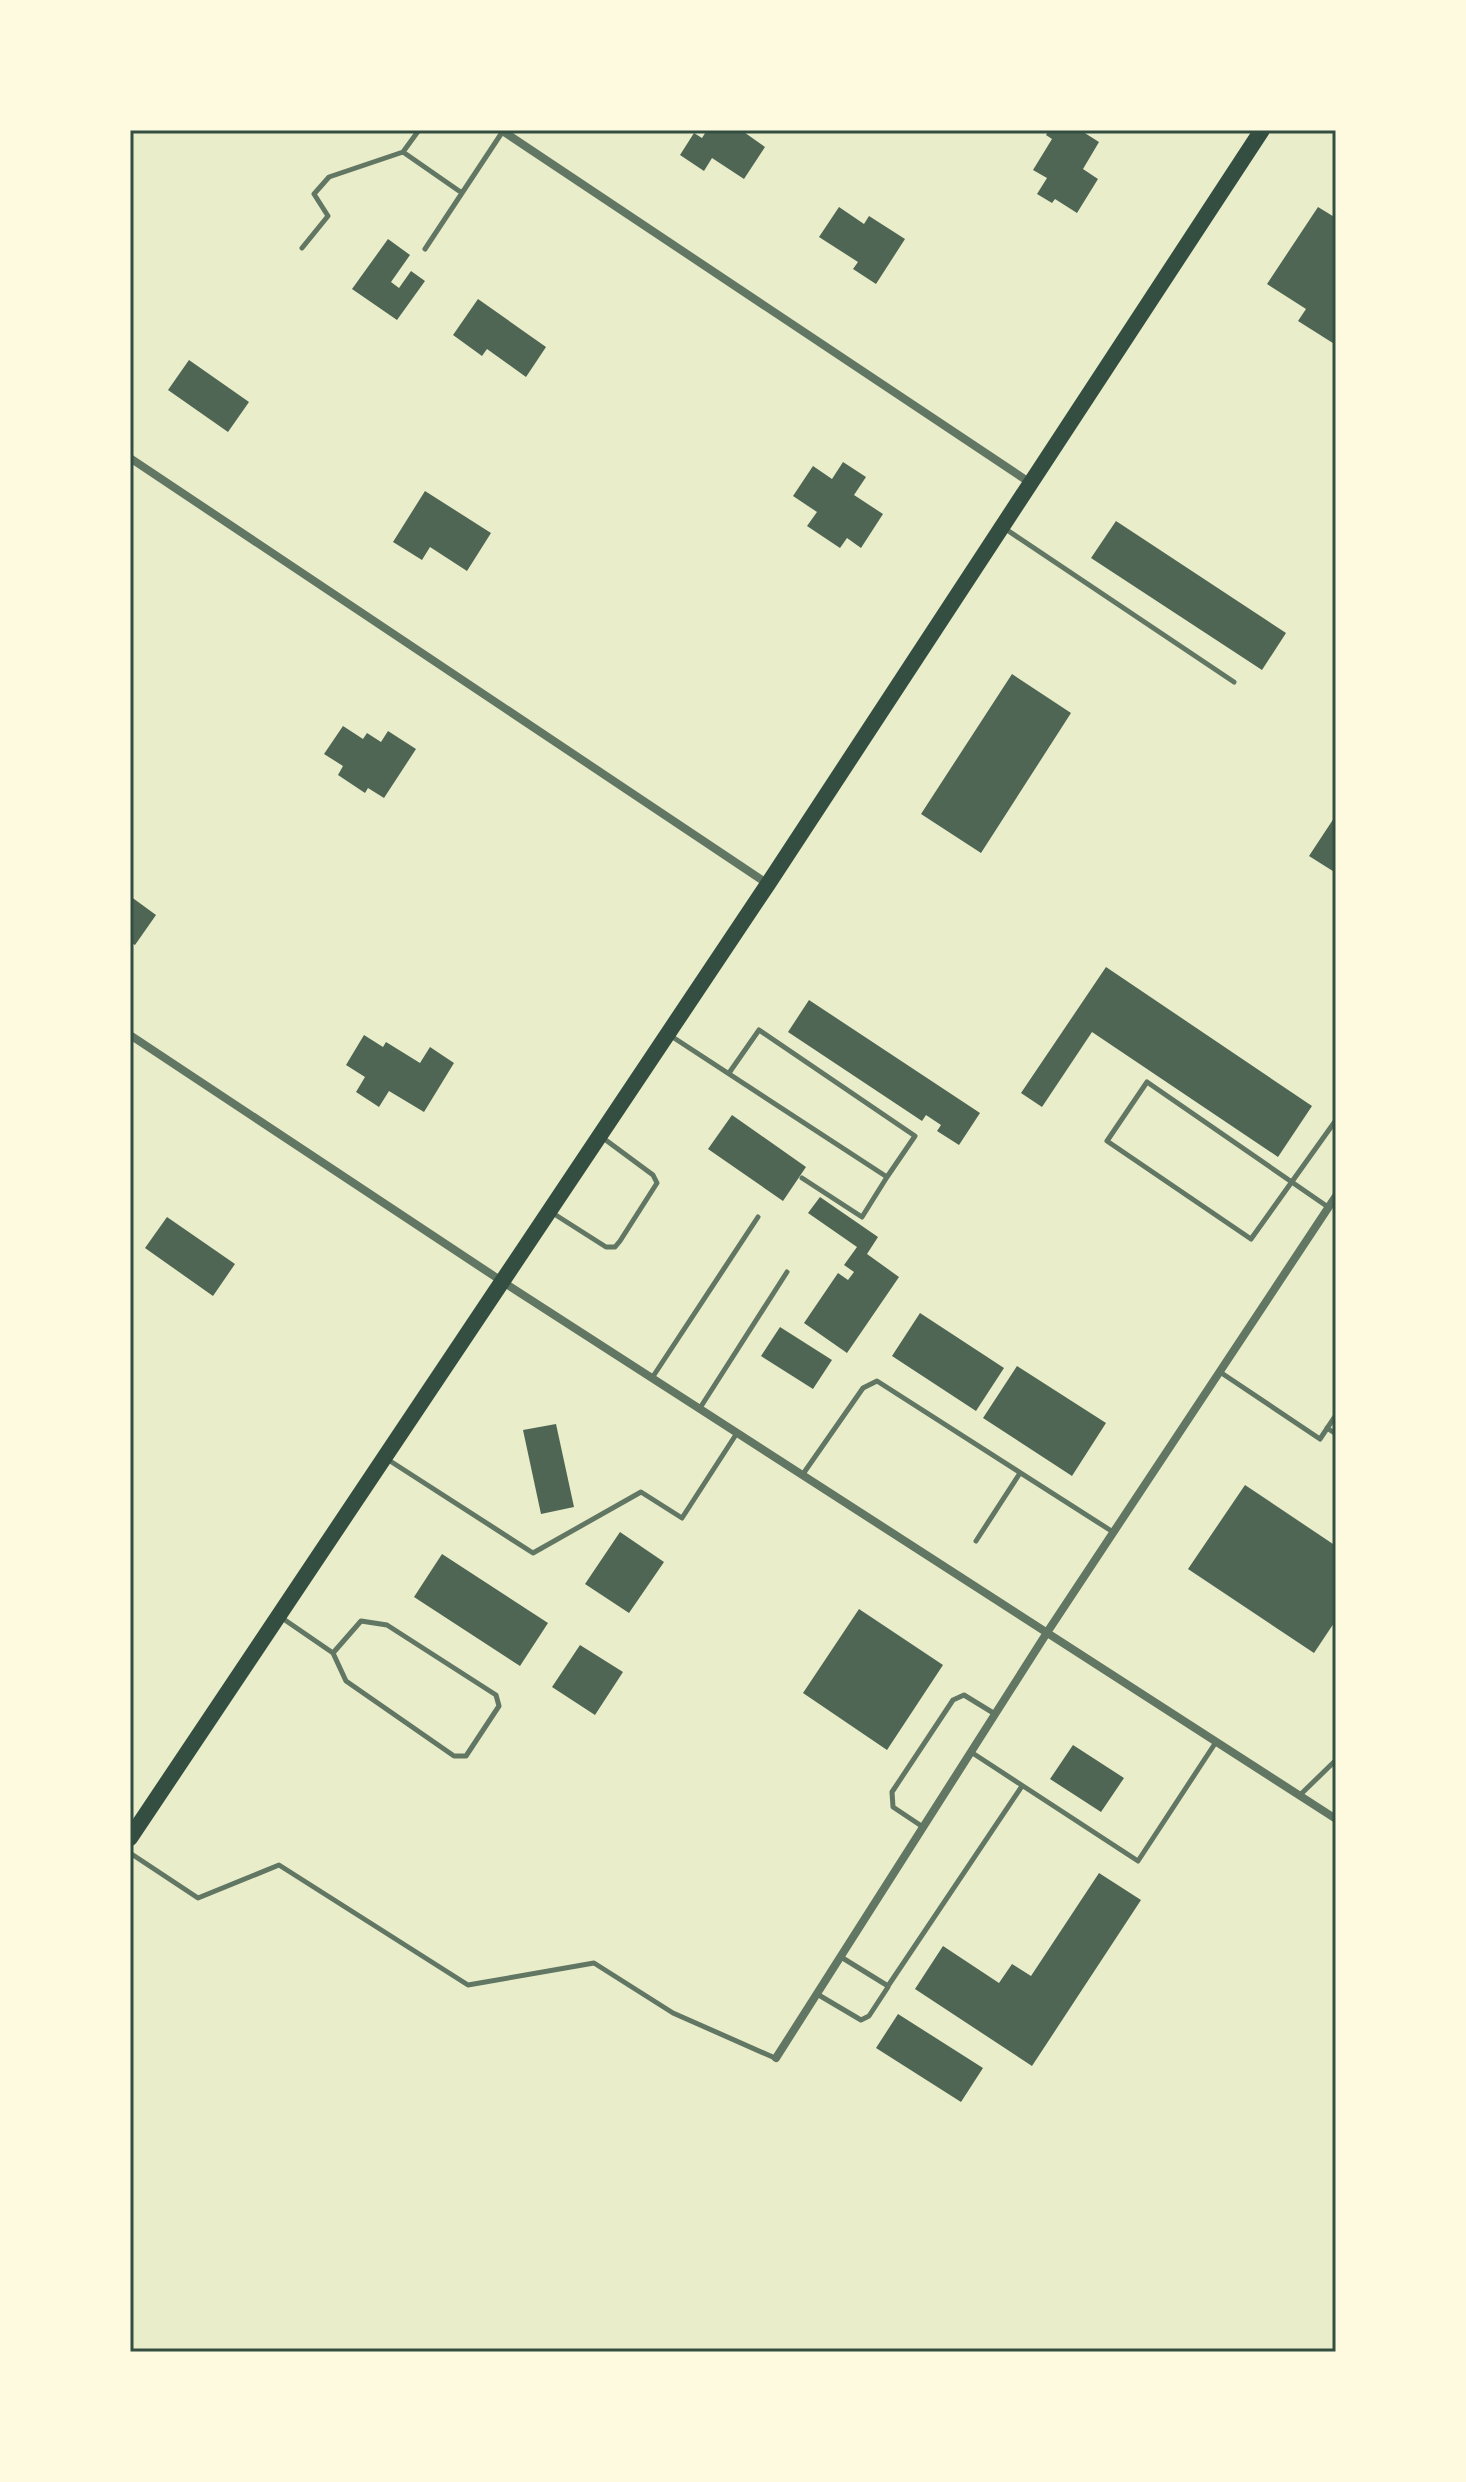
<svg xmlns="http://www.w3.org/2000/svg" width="1466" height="2482" viewBox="0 0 1466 2482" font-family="'Source Serif 4',serif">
<rect width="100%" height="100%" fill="#e9edc9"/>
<path fill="#4f6655" d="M 707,130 L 741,130 L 765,147 L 744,179 L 712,158 L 704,171 L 680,155 L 694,133 L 702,138 Z
M 1049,130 L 1080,130 L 1099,142 L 1083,169 L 1098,179 L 1077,213 L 1055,199 L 1052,203 L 1037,194 L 1047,178 L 1033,170 L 1052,139 L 1046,135 Z
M 839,207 L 864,224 L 869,216 L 905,239 L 876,284 L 853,269 L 858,262 L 819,237 Z
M 1318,207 L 1336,218 L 1336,345 L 1298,321 L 1306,309 L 1267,284 Z
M 388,239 L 410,255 L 391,282 L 399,288 L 411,271 L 425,281 L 397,320 L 352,289 Z
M 478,299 L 546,347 L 526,377 L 487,349 L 482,356 L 453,335 Z
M 189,360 L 249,402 L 228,432 L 168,390 Z
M 843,462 L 866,477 L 854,495 L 883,514 L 861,548 L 847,538 L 840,548 L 807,526 L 817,512 L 793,496 L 813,466 L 832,479 Z
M 425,491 L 491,533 L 467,571 L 430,547 L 422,560 L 393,542 Z
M 1116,521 L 1286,633 L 1262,670 L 1091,558 Z
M 1012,674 L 1071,713 L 981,853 L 921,814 Z
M 343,726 L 363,739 L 367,733 L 381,742 L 388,731 L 416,749 L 384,798 L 368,788 L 365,793 L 338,775 L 343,766 L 324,754 Z
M 1336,815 L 1336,873 L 1309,856 Z
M 130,896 L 156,915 L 135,945 L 130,942 Z
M 1106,967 L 1312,1106 L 1278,1157 L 1092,1032 L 1042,1107 L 1021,1093 Z
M 809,1000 L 980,1113 L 959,1145 L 937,1131 L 941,1125 L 926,1115 L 922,1121 L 788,1032 Z
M 364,1035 L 383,1047 L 386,1042 L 420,1063 L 430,1047 L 454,1063 L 424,1112 L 389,1091 L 379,1107 L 356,1092 L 365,1077 L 346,1065 Z
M 732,1115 L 806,1167 L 783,1201 L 708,1149 Z
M 820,1197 L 878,1237 L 867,1254 L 899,1277 L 847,1353 L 804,1323 L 838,1273 L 848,1280 L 854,1272 L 844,1265 L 857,1247 L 808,1213 Z
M 167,1217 L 235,1264 L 213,1296 L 145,1248 Z
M 920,1313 L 1004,1368 L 976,1411 L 892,1356 Z
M 780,1327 L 832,1360 L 813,1389 L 761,1356 Z
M 1017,1366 L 1106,1423 L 1072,1476 L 983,1418 Z
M 556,1424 L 574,1507 L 541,1514 L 523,1430 Z
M 1245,1485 L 1336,1546 L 1336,1620 L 1314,1653 L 1188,1569 Z
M 620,1532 L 664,1562 L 629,1613 L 585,1584 Z
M 442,1554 L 548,1623 L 520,1666 L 414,1597 Z
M 859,1609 L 943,1665 L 887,1750 L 803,1693 Z
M 580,1645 L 623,1672 L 595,1715 L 552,1687 Z
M 1073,1745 L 1124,1778 L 1101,1812 L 1050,1779 Z
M 1099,1873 L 1141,1900 L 1032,2066 L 915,1989 L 943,1946 L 999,1983 L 1012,1964 L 1031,1976 Z
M 898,2014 L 983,2068 L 961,2102 L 876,2048 Z"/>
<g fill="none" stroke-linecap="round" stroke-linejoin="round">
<path stroke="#617663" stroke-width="5" d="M 419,130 L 403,152 L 462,193
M 302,248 L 328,216 L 314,194 L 329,177 L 403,152
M 425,249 L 503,131
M 1004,528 L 1234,682
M 671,1036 L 887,1177 L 862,1217 L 802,1178
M 729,1073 L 759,1030 L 915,1136 L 887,1177
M 1328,1207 L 1147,1082 L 1107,1141 L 1251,1239 L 1336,1120
M 551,1212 L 606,1247 L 615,1247 L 620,1241 L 657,1183 L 653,1175 L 603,1138
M 1220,1372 L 1320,1439 L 1336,1415
M 652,1378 L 758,1217
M 700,1408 L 787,1272
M 1327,1428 L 1336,1434
M 387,1459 L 533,1553 L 641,1492 L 682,1518 L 737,1433
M 803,1474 L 863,1388 L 877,1381 L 1113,1532
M 976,1541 L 1020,1473
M 282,1618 L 333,1653 L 346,1681 L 454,1756 L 466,1756 L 499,1706 L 496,1695 L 387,1625 L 361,1621 L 333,1653
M 971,1752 L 1138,1861 L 1216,1742
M 1300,1795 L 1336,1760
M 923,1827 L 893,1807 L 892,1792 L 953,1700 L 964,1695 L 995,1714
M 130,1853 L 198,1898 L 279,1865 L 468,1985 L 594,1963 L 673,2013 L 775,2058
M 841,1957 L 888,1986 L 1022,1786
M 817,1994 L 861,2020 L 869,2016 L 888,1987"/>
<path stroke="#617663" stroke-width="8" d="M 501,130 L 1032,484
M 130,458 L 768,884
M 130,1035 L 500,1280 L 1336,1819
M 776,2058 L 1048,1631 L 1336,1196"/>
<path stroke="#344e41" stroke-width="16" d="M 130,1838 L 768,884 L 1262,130"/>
</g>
<rect width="1466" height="2482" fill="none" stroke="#fefae0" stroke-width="264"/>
<rect x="132" y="132" width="1202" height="2218" fill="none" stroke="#344e41" stroke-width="3"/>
</svg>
